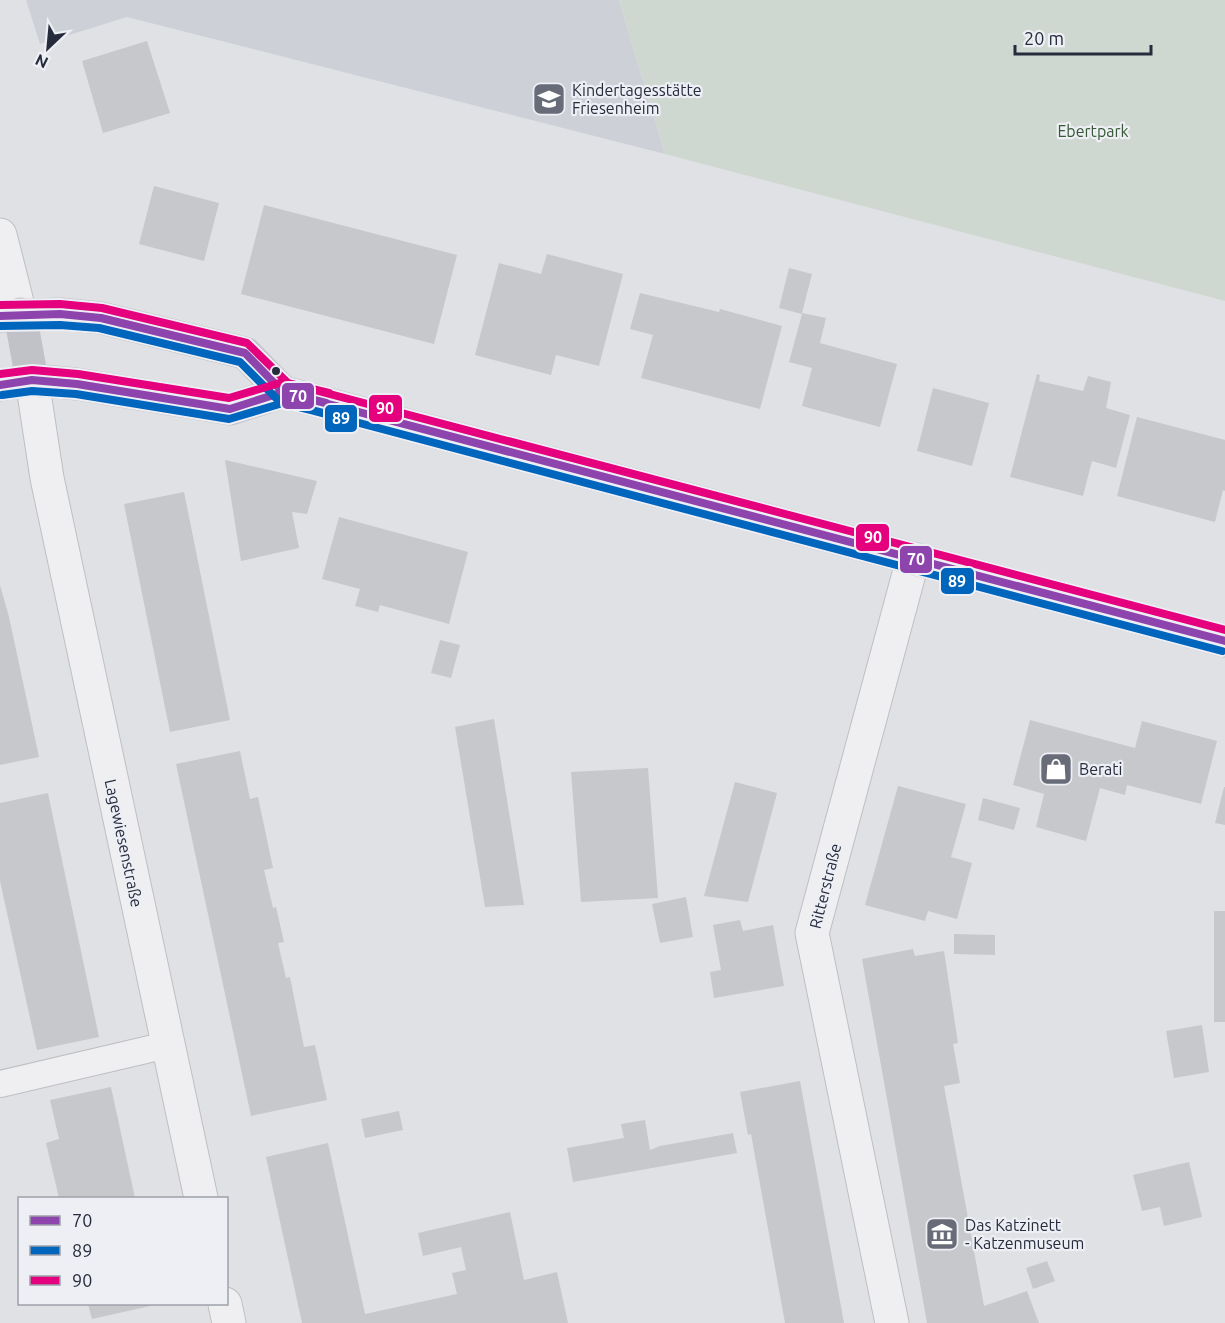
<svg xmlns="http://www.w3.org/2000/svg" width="1225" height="1323" viewBox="0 0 1225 1323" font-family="Ubuntu,sans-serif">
<rect width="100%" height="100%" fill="#e0e1e5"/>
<path fill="#ced0d8" d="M 26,0 L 619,0 L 665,154 L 127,17 L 40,44 Z"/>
<path fill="#cfd8d0" d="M 619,0 L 1225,0 L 1225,301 L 665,154 Z"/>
<path fill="#c6c8cc" d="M 147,41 L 170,113 L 103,133 L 82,61 Z
M 154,186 L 219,203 L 204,261 L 139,244 Z
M 264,205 L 457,255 L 434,344 L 241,294 Z
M 547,254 L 623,274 L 599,366 L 556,355 L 551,375 L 475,355 L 499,263 L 541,274 Z
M 789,268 L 812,274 L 802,313 L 826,318 L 820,343 L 897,364 L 880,427 L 802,406 L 812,368 L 789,362 L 802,314 L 779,308 Z
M 640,293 L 719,312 L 720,309 L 782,326 L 760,409 L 641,378 L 653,335 L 630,329 Z
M 1037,374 L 1040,375 L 1039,381 L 1083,391 L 1088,376 L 1111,382 L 1106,408 L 1130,415 L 1116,468 L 1092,461 L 1083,496 L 1010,477 Z
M 933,388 L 989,403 L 972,466 L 917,451 Z
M 1137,417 L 1225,440 L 1225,491 L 1223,490 L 1215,522 L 1117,496 Z
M 225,460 L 317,481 L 307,514 L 292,512 L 299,548 L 241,561 Z
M 184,492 L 230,720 L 170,732 L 124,504 Z
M 339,517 L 468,552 L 449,624 L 380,605 L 378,612 L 355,606 L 360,589 L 322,579 Z
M 0,585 L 9,617 L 39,757 L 0,765 Z
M 440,640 L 460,645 L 451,678 L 431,673 Z
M 494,719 L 524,905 L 485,907 L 455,727 Z
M 1030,720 L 1135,748 L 1142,721 L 1217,741 L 1201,804 L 1127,785 L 1125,795 L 1100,788 L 1086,841 L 1036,827 L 1044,794 L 1013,785 Z
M 240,751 L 250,799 L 258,797 L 273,868 L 264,870 L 273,908 L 276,907 L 284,942 L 278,943 L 286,978 L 290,977 L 304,1047 L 315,1045 L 327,1100 L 251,1116 L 176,764 Z
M 648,768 L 658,898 L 581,902 L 571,772 Z
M 735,782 L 777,793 L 748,902 L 704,896 Z
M 898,786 L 966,804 L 951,857 L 972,863 L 957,919 L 928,911 L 925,921 L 865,905 Z
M 1224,787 L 1225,787 L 1225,825 L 1215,823 Z
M 48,793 L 99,1037 L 37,1050 L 0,881 L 0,803 Z
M 983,798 L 1020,808 L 1014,830 L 978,820 Z
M 686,897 L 693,937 L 660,943 L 652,904 Z
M 1214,911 L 1225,911 L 1225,1022 L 1214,1022 Z
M 740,920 L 743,931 L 773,925 L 784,986 L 714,998 L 710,972 L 721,970 L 713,925 Z
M 954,934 L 995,935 L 995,955 L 954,954 Z
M 913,949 L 915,956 L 944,951 L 958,1043 L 953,1044 L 960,1083 L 944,1086 L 984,1306 L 1027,1291 L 1039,1323 L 927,1323 L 862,959 Z
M 1202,1025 L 1209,1072 L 1174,1078 L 1166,1031 Z
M 800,1081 L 821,1197 L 844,1323 L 785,1323 L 751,1134 L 748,1135 L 745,1119 L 740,1092 Z
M 111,1087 L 135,1198 L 59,1198 L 46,1143 L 59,1139 L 50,1100 Z
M 399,1111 L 403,1130 L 365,1138 L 361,1119 Z
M 645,1120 L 650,1150 L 660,1146 L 733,1133 L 737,1153 L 573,1182 L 567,1148 L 624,1138 L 621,1124 Z
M 328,1143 L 365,1314 L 457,1294 L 452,1273 L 466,1270 L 461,1247 L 423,1256 L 418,1233 L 510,1212 L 524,1280 L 557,1272 L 568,1323 L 302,1323 L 266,1157 Z
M 1189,1162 L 1202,1217 L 1164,1226 L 1160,1207 L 1142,1211 L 1133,1175 Z
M 1047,1261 L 1055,1281 L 1033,1289 L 1026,1268 Z
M 88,1304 L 159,1304 L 92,1319 Z"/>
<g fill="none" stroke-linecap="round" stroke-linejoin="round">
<g stroke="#bebfc3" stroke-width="28">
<path id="service" d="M 0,1084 L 167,1045"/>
</g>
<g stroke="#bebfc3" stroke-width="35">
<path id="minor" d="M 0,235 L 20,314
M 32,380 L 47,478 L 201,1198
M 225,1304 L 229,1323
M 892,1323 L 812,933 L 913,559"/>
</g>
<use href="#service" stroke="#efeff1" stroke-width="26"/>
<use href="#minor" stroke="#efeff1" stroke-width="33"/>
<path stroke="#c1c2c7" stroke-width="33" d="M 20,314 L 32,380
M 0,316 L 60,314 L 101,318 L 245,353 L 283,392 L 1225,641
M 0,385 L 32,380 L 77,384 L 230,409 L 283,392"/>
<g stroke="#edeff5" stroke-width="12">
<path id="bus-1" d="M 0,316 L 60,314 L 101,318 L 245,353 L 283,392 L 1225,641
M 0,385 L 32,380 L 77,384 L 230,409 L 283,392 L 326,403"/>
</g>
<g stroke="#edeff5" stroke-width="12">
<path id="bus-2" d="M 0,326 L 60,325 L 99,328 L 240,362 L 280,402 L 1222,651
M 2,395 L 32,391 L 76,394 L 229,419 L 283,403 L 323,413"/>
</g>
<g stroke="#edeff5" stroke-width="12">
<path id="bus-3" d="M 0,305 L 60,304 L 102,308 L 247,343 L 288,383 L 1225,630
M 0,374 L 32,370 L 78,374 L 229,398 L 283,382 L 329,393"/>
</g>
<use href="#bus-1" stroke="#8e44ad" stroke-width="8"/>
<use href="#bus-2" stroke="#0065bd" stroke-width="8"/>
<use href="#bus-3" stroke="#e5007d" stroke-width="8"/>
</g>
<defs>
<g id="school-square" transform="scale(1.725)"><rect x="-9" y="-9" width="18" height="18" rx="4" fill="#686b78" stroke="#edeff5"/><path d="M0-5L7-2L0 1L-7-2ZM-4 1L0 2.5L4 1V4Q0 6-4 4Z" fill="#fff"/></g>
<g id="shop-square" transform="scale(1.725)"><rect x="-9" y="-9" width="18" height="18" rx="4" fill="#686b78" stroke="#edeff5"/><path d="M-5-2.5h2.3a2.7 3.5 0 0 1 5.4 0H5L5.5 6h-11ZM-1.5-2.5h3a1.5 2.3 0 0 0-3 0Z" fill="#fff"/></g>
<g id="museum-square" transform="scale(1.725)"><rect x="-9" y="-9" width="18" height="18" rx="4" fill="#686b78" stroke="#edeff5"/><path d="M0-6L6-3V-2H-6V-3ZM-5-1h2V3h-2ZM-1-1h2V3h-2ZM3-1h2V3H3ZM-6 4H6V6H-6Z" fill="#fff"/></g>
</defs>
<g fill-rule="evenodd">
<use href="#school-square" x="549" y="99"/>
<use href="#shop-square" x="1056" y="769"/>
<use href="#museum-square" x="942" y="1234"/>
</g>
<circle fill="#272c3d" stroke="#edeff5" stroke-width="2" cx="276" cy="371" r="5"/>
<g text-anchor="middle" stroke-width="4.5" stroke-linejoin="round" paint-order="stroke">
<g font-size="16" fill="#272c3d" stroke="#edeff5" text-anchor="start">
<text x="572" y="96">Kindertagesstätte<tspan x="572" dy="18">Friesenheim</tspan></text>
<text x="1079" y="775">Berati</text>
<text x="965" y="1231">Das Katzinett<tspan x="965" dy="18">- Katzenmuseum</tspan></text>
</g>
<g font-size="16" fill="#365935" stroke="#edeff5">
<text x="1093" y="137">Ebertpark</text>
</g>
<g font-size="16" fill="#272c3d" stroke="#edeff5">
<text transform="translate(124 843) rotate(78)" y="6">Lagewiesenstraße</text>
<text transform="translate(825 886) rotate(-76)" y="6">Ritterstraße</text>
</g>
</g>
<g stroke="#edeff5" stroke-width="2">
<rect x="281" y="382" width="34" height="28" rx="6" fill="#8e44ad"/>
<rect x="368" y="394" width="35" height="29" rx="6" fill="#e5007d"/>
<rect x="324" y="404" width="34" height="29" rx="6" fill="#0065bd"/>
<rect x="855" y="523" width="35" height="29" rx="6" fill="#e5007d"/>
<rect x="899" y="545" width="34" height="29" rx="6" fill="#8e44ad"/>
<rect x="940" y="567" width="35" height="28" rx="6" fill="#0065bd"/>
</g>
<g font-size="16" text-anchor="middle" font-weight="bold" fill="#fff">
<text x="298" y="402">70</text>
<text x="385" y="414">90</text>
<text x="341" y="424">89</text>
<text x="873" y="543">90</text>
<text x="916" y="565">70</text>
<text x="957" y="587">89</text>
</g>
<rect x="18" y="1197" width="210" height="108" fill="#edeff5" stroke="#9ea1ab" stroke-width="1.5"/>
<rect x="30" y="1216" width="30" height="9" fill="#8e44ad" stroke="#9ea1ab" stroke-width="1.5"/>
<text x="72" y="1227" font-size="18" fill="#272c3d">70</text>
<rect x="30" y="1246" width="30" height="9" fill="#0065bd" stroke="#9ea1ab" stroke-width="1.5"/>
<text x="72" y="1257" font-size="18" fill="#272c3d">89</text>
<rect x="30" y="1276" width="30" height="9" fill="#e5007d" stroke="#9ea1ab" stroke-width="1.5"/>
<text x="72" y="1287" font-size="18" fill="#272c3d">90</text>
<g transform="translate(48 48) rotate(206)" stroke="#edeff5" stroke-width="4.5" paint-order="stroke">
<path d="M0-4.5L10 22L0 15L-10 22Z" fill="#272c3d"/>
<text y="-9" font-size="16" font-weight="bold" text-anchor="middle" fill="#272c3d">N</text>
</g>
<path d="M1015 45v9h136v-9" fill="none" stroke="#272c3d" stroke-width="3"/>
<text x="1024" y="45" font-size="18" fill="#272c3d" stroke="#edeff5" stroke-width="4.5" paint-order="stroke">20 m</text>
</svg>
